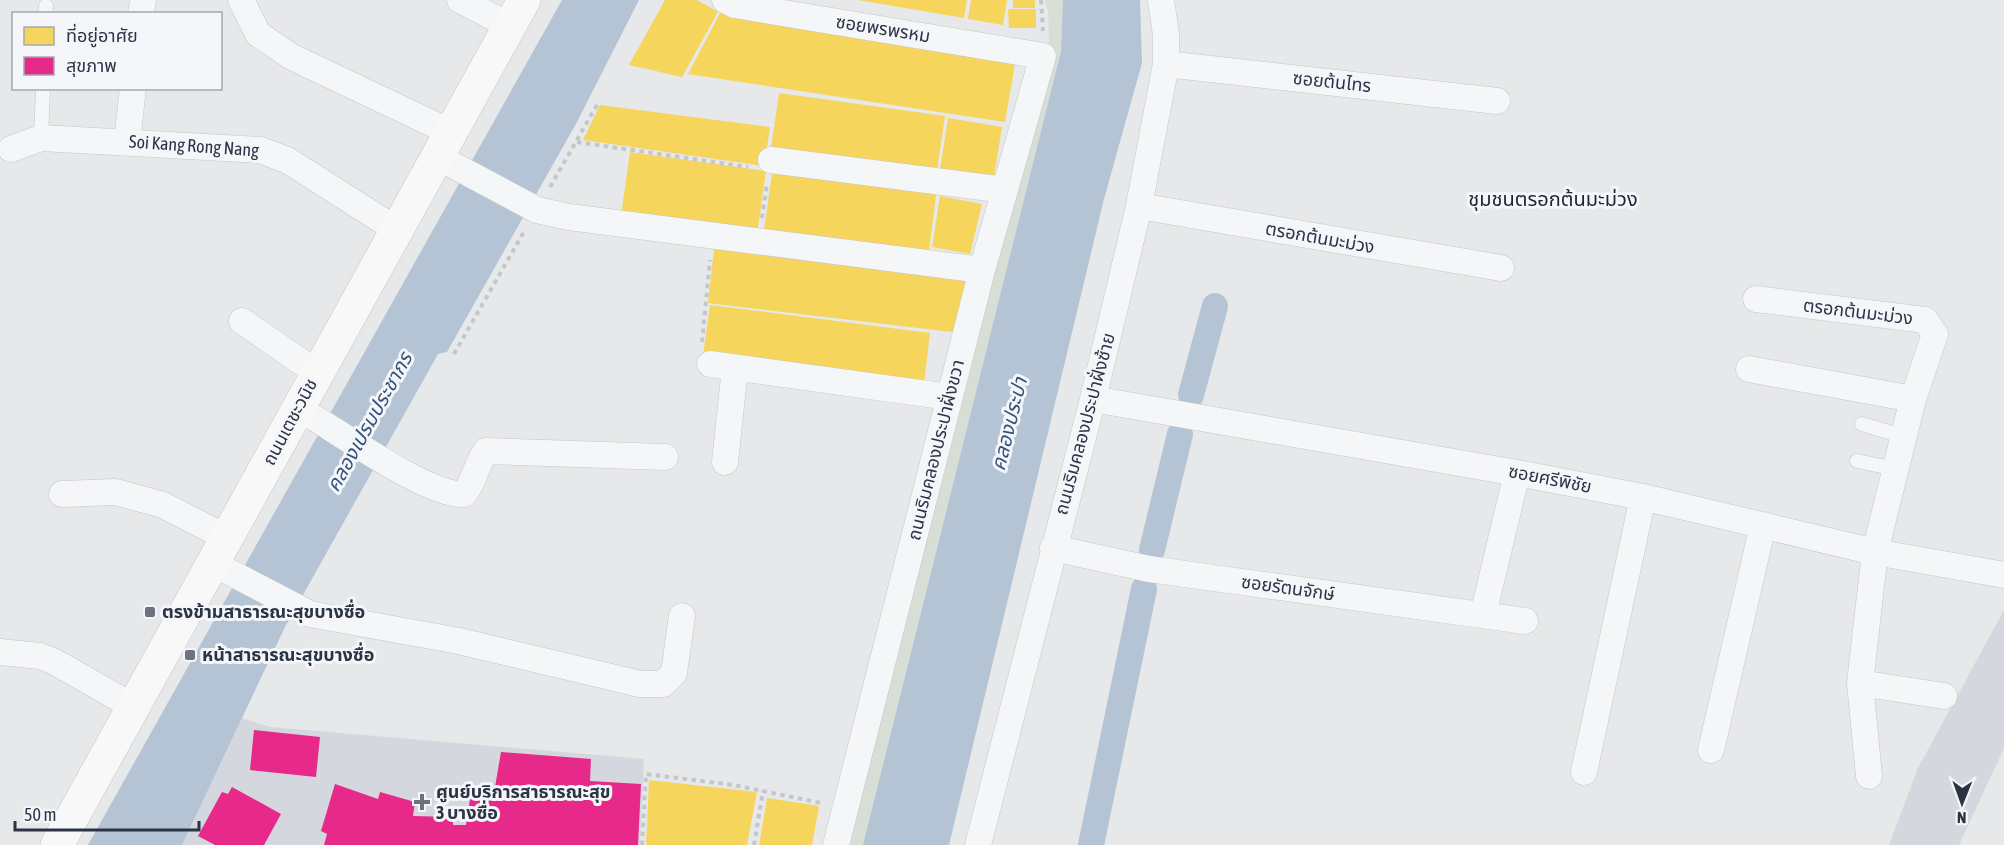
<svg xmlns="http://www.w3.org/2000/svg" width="2004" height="845" viewBox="0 0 2004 845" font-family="'Asap Condensed','Noto Sans Thai',sans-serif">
<rect width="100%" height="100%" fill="#e6e8ea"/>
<path fill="#d4d7dd" d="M 2004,610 L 2004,748 L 1959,845 L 1889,845 L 1918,768 Z
M 242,718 L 270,727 L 644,759 L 640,845 L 182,845 Z"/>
<path fill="#d6ded6" d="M 1045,0 L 1063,0 L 1061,51 L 863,845 L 850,845 L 1049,41 L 1048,11 Z"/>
<path fill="#b4c4d5" d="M 562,0 L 639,0 L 577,122 L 447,352 L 438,354 L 285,627 L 182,845 L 88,845 Z
M 1063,0 L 1140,0 L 1142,63 L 1104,199 L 949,845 L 863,845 L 1061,51 Z"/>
<path fill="#f6d55c" d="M 665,0 L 697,0 L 718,12 L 682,77 L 629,65 Z
M 858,0 L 967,0 L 964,18 Z
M 971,0 L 1007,0 L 1003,25 L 968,19 Z
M 1013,0 L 1035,0 L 1035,8 L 1013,8 Z
M 1008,9 L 1036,9 L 1036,28 L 1009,28 Z
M 720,13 L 1015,64 L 1005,122 L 688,74 Z
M 779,93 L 945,116 L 937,171 L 771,148 Z
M 600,105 L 770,127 L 764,166 L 583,140 Z
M 948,118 L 1002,127 L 994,177 L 940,169 Z
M 630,152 L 766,171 L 757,234 L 621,215 Z
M 773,166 L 937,187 L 929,251 L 764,230 Z
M 940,196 L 982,204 L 970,254 L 932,247 Z
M 714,249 L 966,279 L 960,333 L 708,303 Z
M 710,305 L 930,333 L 924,384 L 703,356 Z
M 649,780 L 757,792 L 747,845 L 646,845 Z
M 767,798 L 819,806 L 812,845 L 759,845 Z"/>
<path fill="#e7298a" d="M 254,730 L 320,737 L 316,777 L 250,770 Z
M 501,752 L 591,759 L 590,781 L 641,784 L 638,845 L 324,845 L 327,834 L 321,831 L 335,784 L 378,799 L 380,792 L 415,802 L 413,816 L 453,817 L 453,825 L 466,825 L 472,786 L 495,787 Z
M 232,787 L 281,814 L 264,845 L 215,845 L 198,836 L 222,792 L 228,794 Z"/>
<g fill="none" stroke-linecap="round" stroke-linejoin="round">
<path stroke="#b4c4d5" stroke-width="26" d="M 1191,395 L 1215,306
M 1152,550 L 1180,434
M 1091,845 L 1144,589"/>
<g stroke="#c4c6c8" stroke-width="15">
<path id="lane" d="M 45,14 L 46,6
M 41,138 L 43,88
M 1862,424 L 1905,437
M 1857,461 L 1896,469"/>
</g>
<g stroke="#c4c6c8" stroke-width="27">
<path id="street" d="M 241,0 L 258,34 L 292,57 L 452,133
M 460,0 L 510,26
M 725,0 L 735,5 L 1043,56 L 982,270 L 836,845
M 141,14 L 143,0
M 1166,64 L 1497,101
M 127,141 L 133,88
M 11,149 L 41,138 L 260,150 L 287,160 L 397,230
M 438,157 L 537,210 L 569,217 L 982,270
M 771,160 L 1005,190
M 1139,206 L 1501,268
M 1756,299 L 1925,320 L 1935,334 L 1913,399 L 1875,552 L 1860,683 L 1869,776
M 242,321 L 317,373
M 710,364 L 949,397
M 1749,369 L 1913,399
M 1093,399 L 1517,473 L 1643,497 L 1875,552 L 2004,575
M 298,408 C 334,428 428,497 464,494 C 475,481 476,464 486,451 L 665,457
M 725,462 L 735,368
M 62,494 L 116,492 L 163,505 L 227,538
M 1053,548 L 1149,569 L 1525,621
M 214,564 L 310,614 L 459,641 L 640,684 L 663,684 L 674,673 L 682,616
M 1483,615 L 1517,473
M 0,652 L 40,656 L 55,662 L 134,707
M 1860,683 L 1944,696
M 1711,750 L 1763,525
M 1584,772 L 1643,497
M 978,845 L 1093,399 L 1139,206 L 1166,64 L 1166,34 L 1161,0"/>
</g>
<g stroke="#c4c6c8" stroke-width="34">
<path id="secondary" d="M 57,845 L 524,0"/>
</g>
<path stroke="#c5c6ca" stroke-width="4" stroke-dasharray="4.5 4.5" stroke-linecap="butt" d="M 1041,0 L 1043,31
M 577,142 L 748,167
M 550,187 L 597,105
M 762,218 L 767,184
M 702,342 L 710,260
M 454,354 L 525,230
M 642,845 L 646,774 L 734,785 L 821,803
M 754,845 L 763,791"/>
<use href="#lane" stroke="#f5f6f7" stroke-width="14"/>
<use href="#street" stroke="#f5f6f7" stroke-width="26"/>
<use href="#secondary" stroke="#f8f8f8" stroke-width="33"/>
</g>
<g fill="#6c737f" stroke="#f4f6f9" stroke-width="2">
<rect x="144" y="606" width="12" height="12" rx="3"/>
<rect x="184" y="649" width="12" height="12" rx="3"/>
<path d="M419 793h6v6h6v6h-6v6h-6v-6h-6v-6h6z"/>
</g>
<g text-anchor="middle" stroke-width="6" stroke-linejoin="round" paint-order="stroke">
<g font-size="18" fill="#2b3445" stroke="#f4f6f9">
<text transform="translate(883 29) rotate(9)" y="6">ซอยพรพรหม</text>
<text transform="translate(1332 82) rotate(6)" y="6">ซอยต้นไทร</text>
<text transform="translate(194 146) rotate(4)" y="6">Soi Kang Rong Nang</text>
<text transform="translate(1320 238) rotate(10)" y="6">ตรอกต้นมะม่วง</text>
<text transform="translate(1858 312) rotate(7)" y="6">ตรอกต้นมะม่วง</text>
<text transform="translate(290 422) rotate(-62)" y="6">ถนนเตชะวนิช</text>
<text transform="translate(1085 424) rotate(-75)" y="6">ถนนริมคลองประปาฝั่งซ้าย</text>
<text transform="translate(936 450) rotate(-76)" y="6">ถนนริมคลองประปาฝั่งขวา</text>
<text transform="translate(1550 479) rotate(11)" y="6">ซอยศรีพิชัย</text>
<text transform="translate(1288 588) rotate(8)" y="6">ซอยรัตนจักษ์</text>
</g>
<g font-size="18" font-weight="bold" fill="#2b3445" stroke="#f4f6f9" text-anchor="start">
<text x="162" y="618">ตรงข้ามสาธารณะสุขบางซื่อ</text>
<text x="202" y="661">หน้าสาธารณะสุขบางซื่อ</text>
<text x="436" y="798">ศูนย์บริการสาธารณะสุข<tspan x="436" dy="21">3 บางซื่อ</tspan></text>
</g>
<g font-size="20" fill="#1d2536" stroke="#f4f6f9">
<text x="1553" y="206">ชุมชนตรอกต้นมะม่วง</text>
</g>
<g font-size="20" font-style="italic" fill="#34527a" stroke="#f4f6f9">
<text transform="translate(369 422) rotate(-61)" y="7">คลองเปรมประชากร</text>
<text transform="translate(1009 424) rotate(-76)" y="7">คลองประปา</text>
</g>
</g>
<rect x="12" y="12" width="210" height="78" fill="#f4f6f9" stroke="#a4a8b1" stroke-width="1.5"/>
<rect x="24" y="27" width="30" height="18" fill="#f6d55c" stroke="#a4a8b1" stroke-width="1.5"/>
<text x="66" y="42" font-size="18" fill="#2b3445">ที่อยู่อาศัย</text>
<rect x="24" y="57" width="30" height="18" fill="#e7298a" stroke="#a4a8b1" stroke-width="1.5"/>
<text x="66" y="72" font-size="18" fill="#2b3445">สุขภาพ</text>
<g transform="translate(1962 803) rotate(181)" stroke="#f4f6f9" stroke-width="4.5" paint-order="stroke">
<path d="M0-4.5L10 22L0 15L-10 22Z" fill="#2b3445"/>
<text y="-9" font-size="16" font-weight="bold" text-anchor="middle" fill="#2b3445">N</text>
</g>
<path d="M15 821v9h184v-9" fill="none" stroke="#2b3445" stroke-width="3"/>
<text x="24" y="821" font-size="18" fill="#2b3445" stroke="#f4f6f9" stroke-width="4.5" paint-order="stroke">50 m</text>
</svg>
